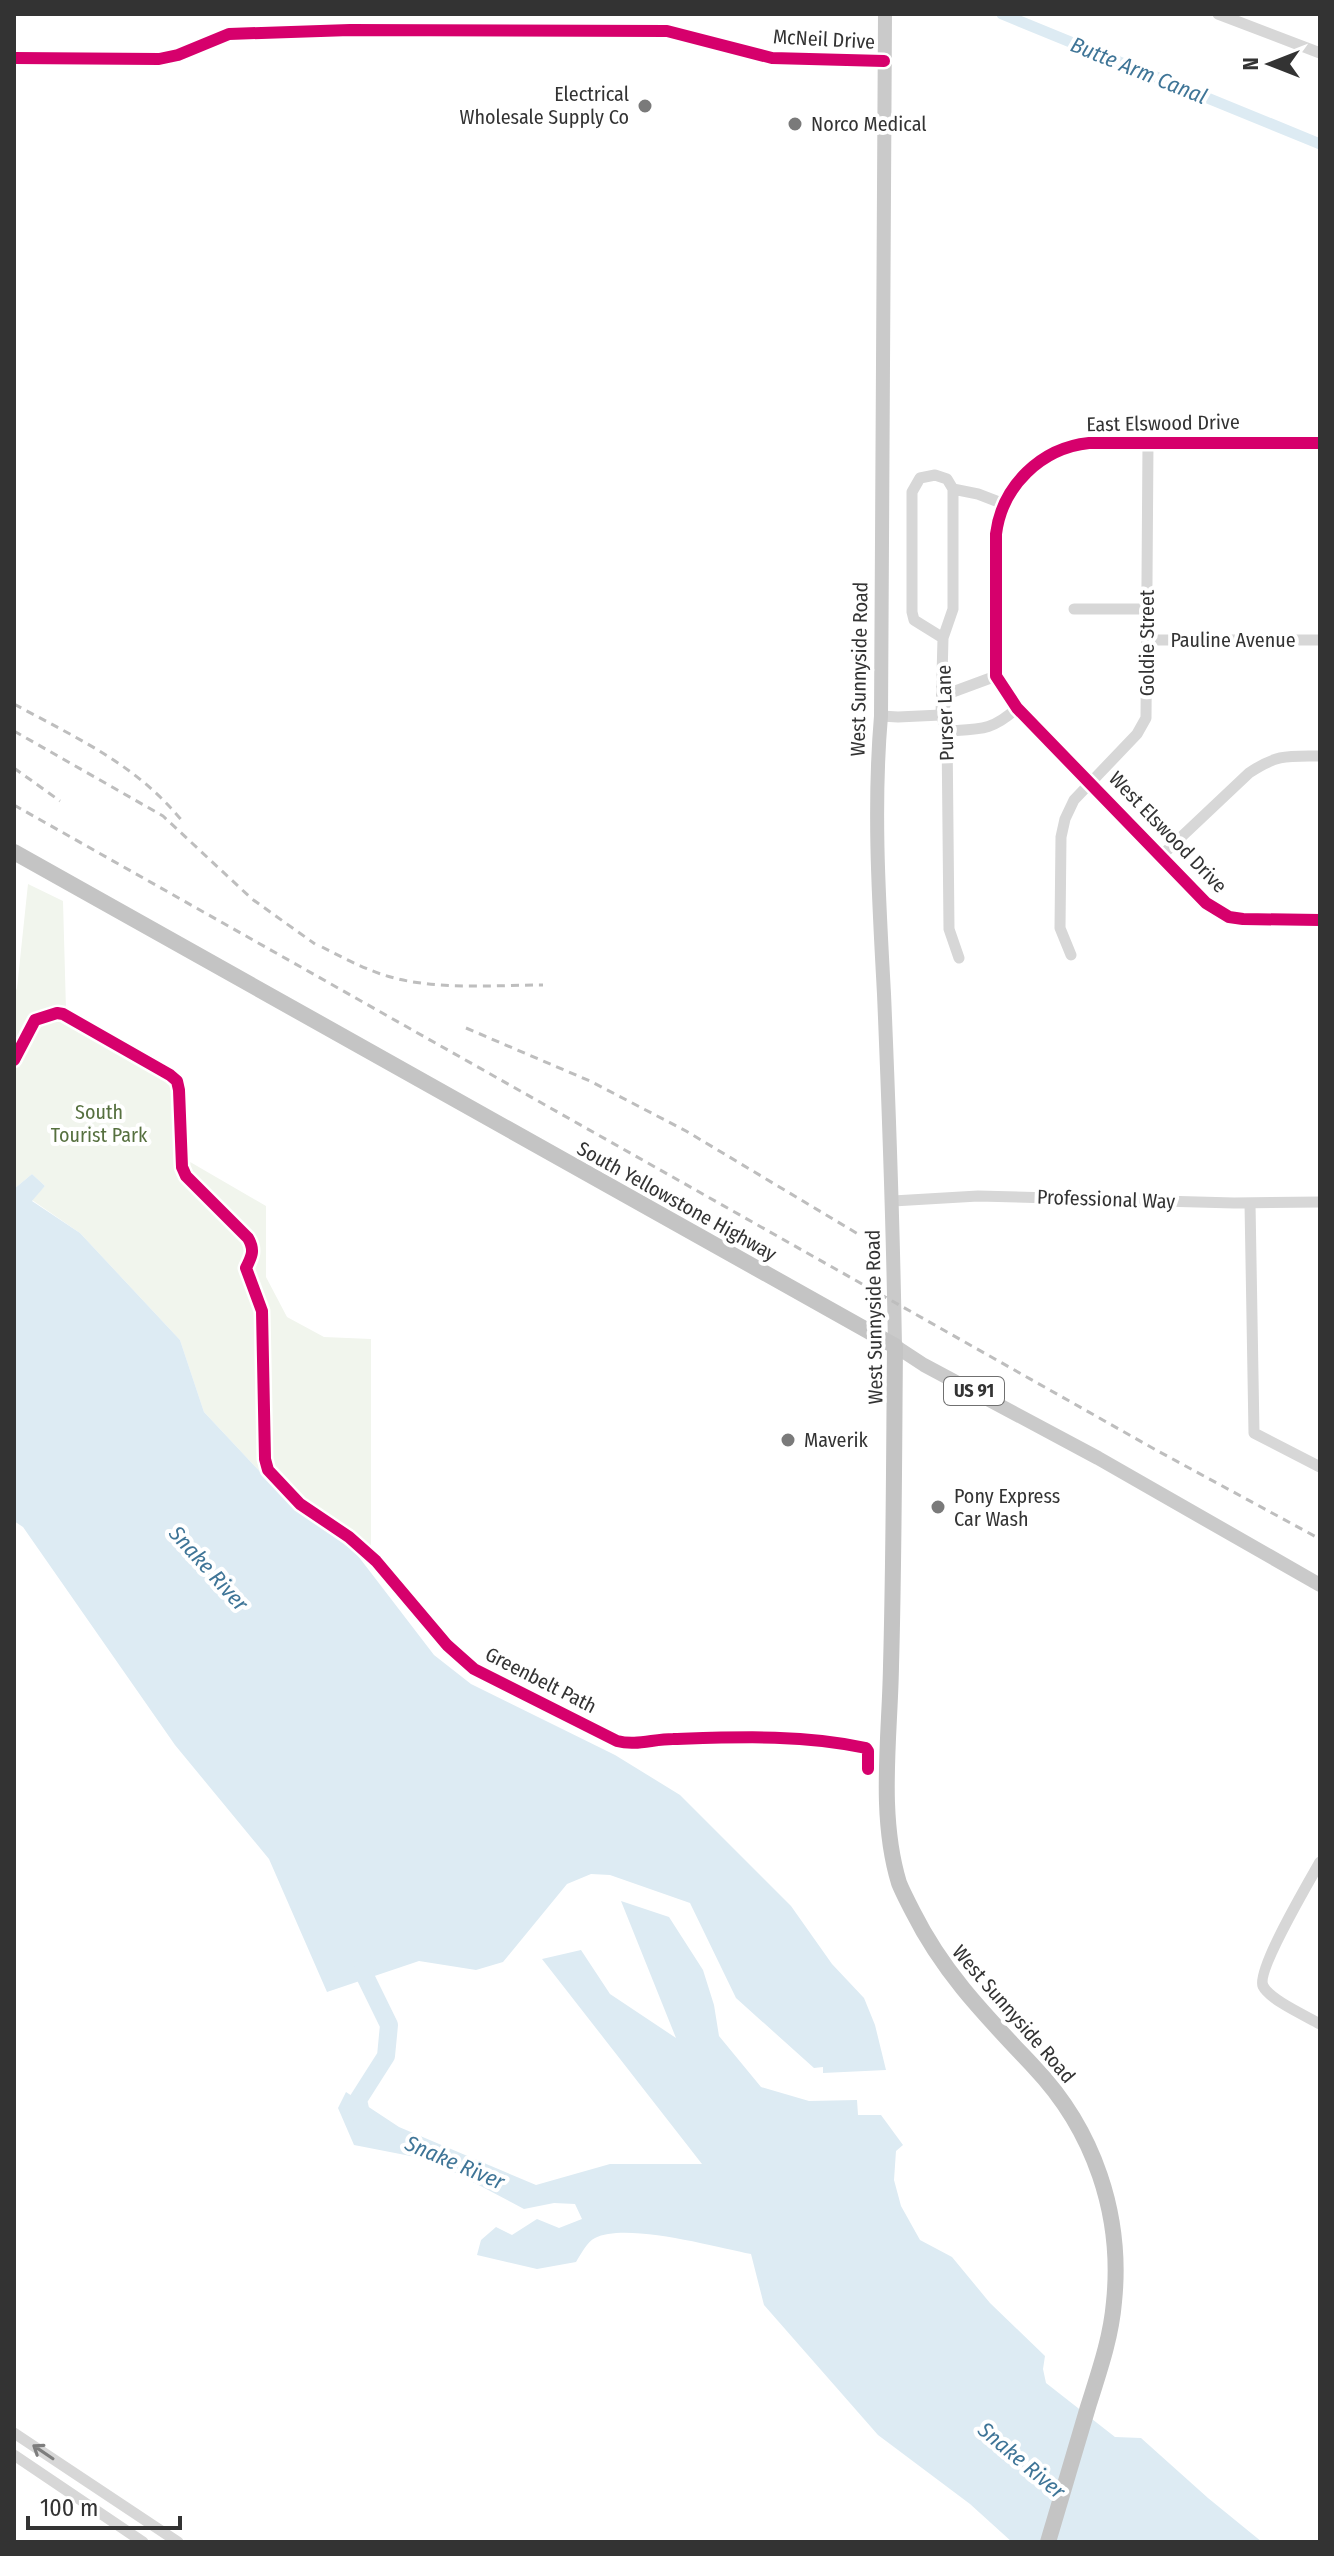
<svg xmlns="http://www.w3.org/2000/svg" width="1334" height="2556" viewBox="0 0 1334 2556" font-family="'Fira Sans Condensed',sans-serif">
<rect width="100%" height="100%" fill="#fff"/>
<path fill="#f1f5ed" d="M 28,884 L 63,901 L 66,1010 L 184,1078 L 185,1159 L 266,1206 L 266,1277 L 287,1317 L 324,1337 L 371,1339 L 371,1547 L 355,1552 L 295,1509 L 204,1412 L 180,1340 L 80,1233 L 32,1200 L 45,1186 L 32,1174 L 14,1189 L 14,995 L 17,988 Z"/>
<path fill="#ddebf3" d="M 32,1174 L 45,1186 L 32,1201 L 80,1233 L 180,1340 L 204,1412 L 295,1509 L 355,1552 L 434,1655 L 471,1684 L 615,1755 L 680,1795 L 791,1906 L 832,1964 L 864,1998 L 875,2025 L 886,2070 L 823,2073 L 823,2067 L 814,2068 L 736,1998 L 690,1903 L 610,1875 L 591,1874 L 567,1884 L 503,1962 L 476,1970 L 419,1961 L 327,1992 L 269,1859 L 175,1745 L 23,1527 L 14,1521 L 14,1189 Z
M 621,1901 L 669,1917 L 703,1970 L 714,2005 L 719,2036 L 761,2087 L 809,2101 L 857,2100 L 858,2115 L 881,2115 L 903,2145 L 896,2151 L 894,2180 L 901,2206 L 920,2240 L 952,2257 L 990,2303 L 1045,2356 L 1043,2369 L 1046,2383 L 1115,2437 L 1141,2438 L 1208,2498 L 1262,2542 L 1012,2542 L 970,2504 L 878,2435 L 764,2305 L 751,2254 C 715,2247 626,2222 595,2238 C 587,2242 581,2254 576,2262 L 537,2269 L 477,2255 L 481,2240 L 496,2227 L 512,2235 L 537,2219 L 559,2228 L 582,2219 L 575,2204 L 554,2203 L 524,2209 L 431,2160 L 354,2145 L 338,2108 L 346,2092 L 399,2127 L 536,2185 L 610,2164 L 702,2164 L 542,1959 L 581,1950 L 610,1994 L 676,2038 Z"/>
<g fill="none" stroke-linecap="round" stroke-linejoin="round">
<path stroke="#ddebf3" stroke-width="11" d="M 1002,14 L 1320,144"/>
<path stroke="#ddebf3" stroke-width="18" d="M 361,1954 L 366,1978 L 389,2025 L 386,2056 L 358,2100 L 363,2122"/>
<path stroke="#d7d7d7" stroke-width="11" d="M 1218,14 L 1320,53
M 14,58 L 159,59 L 178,55 L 229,34 L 350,30 L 667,31 L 772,58 L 884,61
M 1320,443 L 1089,443 C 1041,448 1002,486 996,534 L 996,676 L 1017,708 L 1206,903 L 1229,917 L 1243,919 L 1320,920
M 953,489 L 953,609 L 943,638 L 941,715 L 947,731 L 949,929 L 959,958
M 953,489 L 978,494 L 1004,504
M 1074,609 L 1147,609
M 943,638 L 914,620 L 912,612 L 912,492 L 920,478 L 935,475 L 947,479 L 953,489
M 1147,640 L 1320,640
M 881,716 L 898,717 L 941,715 L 950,693 L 996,676
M 947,731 C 980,729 992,731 1017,708
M 1160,857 L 1249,773 C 1277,754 1288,756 1320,756
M 1071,955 L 1060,928 L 1061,837 L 1065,819 L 1074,800 L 1137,734 L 1146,718 L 1148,443
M 893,1201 L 978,1196 L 1234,1203 L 1320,1202
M 1250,1203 L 1254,1433 L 1320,1467
M 1320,1862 C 1310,1880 1256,1971 1263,1986 C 1270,2000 1306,2016 1320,2024
M 14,2433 L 178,2542
M 14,2455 L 143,2542"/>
<path stroke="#cacaca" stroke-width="14" d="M 885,14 L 881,716 C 873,808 879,902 884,994 C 889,1111 893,1228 895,1346 L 924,1365 L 1098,1458 L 1320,1585"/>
<path stroke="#c4c4c4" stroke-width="16" d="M 14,852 L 895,1346 C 894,1452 894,1559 891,1666 C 890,1736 878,1814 899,1883 C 903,1893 908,1902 913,1912 C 944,1974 987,2017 1034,2067 C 1094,2130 1123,2215 1114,2302 C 1111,2338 1099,2372 1088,2407 C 1075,2452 1061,2497 1048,2542"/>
<path stroke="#bebebe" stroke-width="3" stroke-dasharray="8 6" stroke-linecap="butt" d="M 14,704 C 78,739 136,764 183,822
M 14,731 L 163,816 L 252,899 L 315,944
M 14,768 L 60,801
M 14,805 L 1156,1450 L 1320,1539
M 322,947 C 342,957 362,968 384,975 C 434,991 491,985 543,985
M 466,1028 L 590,1081 L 686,1131 L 858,1234"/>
<g stroke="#fff" stroke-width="17">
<path id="cycleway" d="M 14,58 L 159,59 L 178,55 L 229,34 L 350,30 L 667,31 L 772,58 L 884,61
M 1320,443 L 1089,443 C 1041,448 1002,486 996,534 L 996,676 L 1017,708 L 1206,903 L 1229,917 L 1243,919 L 1320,920
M 14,1060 L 35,1020 L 57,1013 L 63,1014 L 170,1075 L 177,1081 L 179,1090 L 182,1167 L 186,1176 L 248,1238 C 255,1250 252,1256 246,1268 L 262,1311 L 265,1459 L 268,1470 L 300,1504 L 349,1537 L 376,1561 L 447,1645 L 474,1669 L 617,1741 C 636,1746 653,1739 673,1739 C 737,1737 803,1734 866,1748 L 868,1751 L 868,1769"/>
</g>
<use href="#cycleway" stroke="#d6006c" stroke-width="12"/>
</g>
<defs><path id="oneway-shaft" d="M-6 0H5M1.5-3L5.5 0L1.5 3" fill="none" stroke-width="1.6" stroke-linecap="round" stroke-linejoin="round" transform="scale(2)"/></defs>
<use stroke="#7d7d7d" href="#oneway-shaft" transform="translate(43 2452) rotate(-146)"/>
<g fill="#7a7a7a" stroke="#fff" stroke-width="3">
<circle cx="645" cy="106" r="8"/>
<circle cx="795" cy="124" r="8"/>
<circle cx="788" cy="1440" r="8"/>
<circle cx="938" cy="1507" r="8"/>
</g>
<g text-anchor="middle" stroke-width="8" stroke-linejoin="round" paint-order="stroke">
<rect fill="#fff" stroke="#707070" stroke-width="2" x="944" y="1377" width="60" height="28" rx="6"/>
<g font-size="18" font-weight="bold" fill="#333">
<text x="974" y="1397">US 91</text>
</g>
<g font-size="20" fill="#333" stroke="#fff">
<text transform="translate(824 39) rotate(3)" y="7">McNeil Drive</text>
<text transform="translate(1163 423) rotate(-1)" y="7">East Elswood Drive</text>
<text x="1233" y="647">Pauline Avenue</text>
<text transform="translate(1147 643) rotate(-90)" y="7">Goldie Street</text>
<text transform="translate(859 669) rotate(-89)" y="7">West Sunnyside Road</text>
<text transform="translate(945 713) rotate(-92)" y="7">Purser Lane</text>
<text transform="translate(1168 832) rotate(46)" y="7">West Elswood Drive</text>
<text transform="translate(1106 1199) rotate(2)" y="7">Professional Way</text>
<text transform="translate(677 1201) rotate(29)" y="7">South Yellowstone Highway</text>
<text transform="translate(874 1317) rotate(-91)" y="7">West Sunnyside Road</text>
<text transform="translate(541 1680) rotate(27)" y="7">Greenbelt Path</text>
<text transform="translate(1014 2014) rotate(49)" y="7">West Sunnyside Road</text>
</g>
<g font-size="20" fill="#333" stroke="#fff" text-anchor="start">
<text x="629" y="101" text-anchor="end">Electrical<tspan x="629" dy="23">Wholesale Supply Co</tspan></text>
<text x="811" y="131">Norco Medical</text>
<text x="804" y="1447">Maverik</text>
<text x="954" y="1503">Pony Express<tspan x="954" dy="23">Car Wash</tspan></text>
</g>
<g font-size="20" fill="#56703f" stroke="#fff">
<text x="99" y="1119">South<tspan x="99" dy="23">Tourist Park</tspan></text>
</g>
<g font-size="22" font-style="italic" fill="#3f7597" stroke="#fff">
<text transform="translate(1139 70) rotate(22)" y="8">Butte Arm Canal</text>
<text transform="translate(209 1568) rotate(48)" y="8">Snake River</text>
<text transform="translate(455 2162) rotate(23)" y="8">Snake River</text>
<text transform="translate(1022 2460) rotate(40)" y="8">Snake River</text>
</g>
</g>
<rect width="1334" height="2556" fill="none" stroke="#333333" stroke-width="32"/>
<g transform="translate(1270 64) rotate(270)" stroke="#ffffff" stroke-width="6" paint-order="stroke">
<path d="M0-6L14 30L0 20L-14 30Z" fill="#333333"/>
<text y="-12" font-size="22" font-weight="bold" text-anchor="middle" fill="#333333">N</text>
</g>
<path d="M28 2516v12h152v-12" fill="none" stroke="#333333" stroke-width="4"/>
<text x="40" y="2516" font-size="24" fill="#333333" stroke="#ffffff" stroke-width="6" paint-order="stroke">100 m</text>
</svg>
